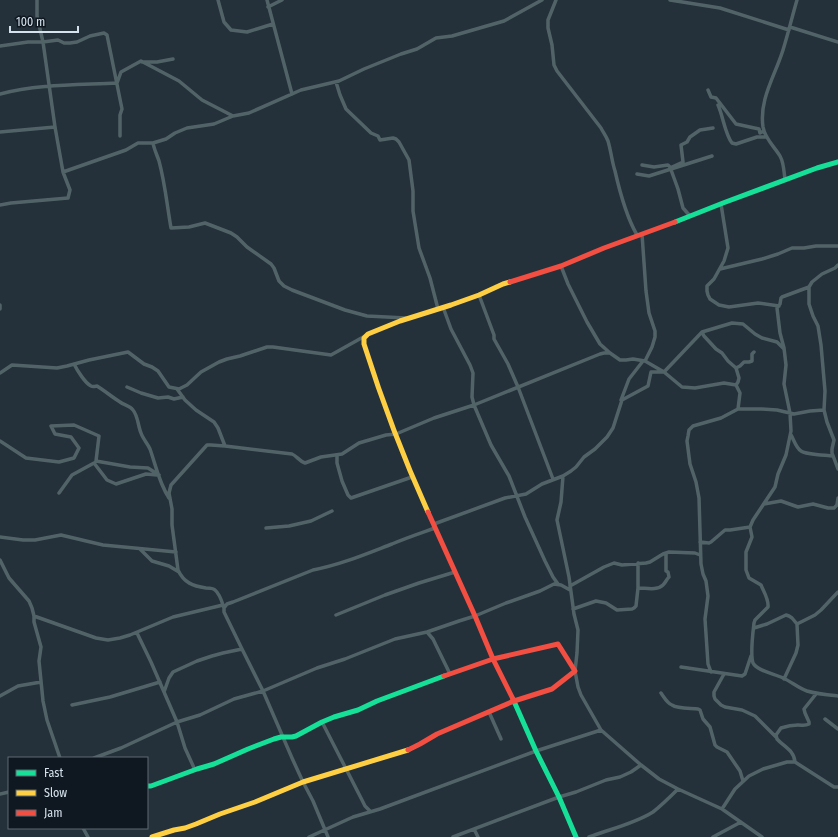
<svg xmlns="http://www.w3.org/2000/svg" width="838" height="837" viewBox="0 0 838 837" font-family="'Fira Sans Condensed',sans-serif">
<rect width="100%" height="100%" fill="#24303a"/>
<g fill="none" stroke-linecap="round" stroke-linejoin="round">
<path stroke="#526367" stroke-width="3.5" d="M 37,0 L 37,16 L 43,42 L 58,40 L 64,43 L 70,43 L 77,42 L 90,36 L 104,33 L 107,35 L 122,109 L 120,115 L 120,136
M 218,0 L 224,22 L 231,30 L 247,32 L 273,24
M 267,0 L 292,94
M 556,0 L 548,20 L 548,28 L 552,45 L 554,65 L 557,71 L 601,128 C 603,132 606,136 608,141 C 611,151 612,162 615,171 C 620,193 626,216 637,235
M 670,0 L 720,8 L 789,30
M 268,7 L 282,0
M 790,27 L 838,42
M 0,46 L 28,42 L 43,42 L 55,127 L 63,172 L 70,190 L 68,198 L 11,203 L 0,205
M 142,62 L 157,62 L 173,59
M 336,82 L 340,95 L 346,109 L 371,133 L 378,136 L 380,140 L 393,138 L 396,139 L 399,142 L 409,160 L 413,191 L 413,211 L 419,248 L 430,278 L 438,309
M 708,90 L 711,97 L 716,98 L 736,124 L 759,129 L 760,133 L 764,131
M 0,94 C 37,84 79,85 117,83 L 121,72 L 141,61 L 179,81 L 202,100 L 233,116
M 718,105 C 723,116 725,134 732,143 L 736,144 L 757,137 L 766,137
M 0,132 L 55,127
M 153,143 C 154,149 157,155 159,161 C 165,183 167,205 171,228 L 189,227 L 205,223 L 231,233 L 237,237 L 247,247 L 271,264 L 274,268 L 279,281 L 284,286 L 292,290 L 345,310 L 367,316 L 406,318
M 642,165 L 654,167 L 668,165 L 670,167 L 678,189 L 683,208 L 690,216
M 672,167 L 683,162 L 681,145 L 687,142 L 690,137 L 700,130 L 713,128
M 63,172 L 126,150 L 138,143 L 153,143 L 166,139 L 175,133 L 187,128 L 214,124 L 233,116 L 249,113 L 301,90 L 339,81 L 364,69 L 401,54 L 417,49 L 436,38 L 452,36 L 504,21 L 542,0
M 637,174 L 649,176 L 712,156
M 785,180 C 784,172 784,163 780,156 C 774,146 765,139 763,127 C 759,99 775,76 783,50 C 788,34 792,17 797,0
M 721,204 L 728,248 L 724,261 L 714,279 L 707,286 L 707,291 L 708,295 L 710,299 L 719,305 L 729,307 L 758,303 L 779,306
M 642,234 L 646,291 L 649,313 L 655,331 L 655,337 L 652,347 L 645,361
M 838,265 L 835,268 L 822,274 L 812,282 L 809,287 L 782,297 L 781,298 L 780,304 L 777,308 L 780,333 L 784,348 L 786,365 L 784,384 L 790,413 L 791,431 L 786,455 L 778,474 L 775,487 L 753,520 L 750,527 L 752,537 L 746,552 L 746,570 L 749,578 L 761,585 C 764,592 769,600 768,607 L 755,620 L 754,623 C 753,632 750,654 753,663 C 757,671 775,674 783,678 C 792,682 798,688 807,691 C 817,694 828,695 838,696
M 561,266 L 568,284 L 587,322 L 600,344 L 610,353 L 620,360 L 626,360 L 633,359 L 645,361 L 664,372 L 682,387 L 695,388 L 724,383 L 736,385 L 740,393 L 738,409
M 720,269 L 762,259 L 778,254 L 792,248 L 804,248 L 816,246 L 838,246
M 809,287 L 809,304 L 813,316 L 818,326 L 821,345 L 825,391 L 824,410 L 827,422 L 834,440 L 832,449 L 832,453 L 838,469
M 479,295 L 494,335 L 494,339 L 508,364 L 518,387 L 553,479
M 0,305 L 0,309
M 443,307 L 451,329 L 470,365 L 473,373 L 472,397 L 474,405 L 491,445 L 509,476 L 525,517 L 545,561 L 553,577 L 558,584
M 702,332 L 704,336 L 716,349 L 722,353 L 728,361 L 736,368 L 739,378 L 738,382 L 736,385
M 74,364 C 77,370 85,383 91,386 C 93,387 96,386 97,386 C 105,391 112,397 120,402 C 124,405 130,406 133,410 C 138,416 138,426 141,433 C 143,439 148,444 150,449 C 156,466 159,483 169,498
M 736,368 L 740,366 L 744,362 L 749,362 L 752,361 L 752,354 L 754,352
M 0,373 L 12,365 L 57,368 L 67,366 L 89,360 L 128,352 L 144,364 L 152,367 L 158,371 L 169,387 L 179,389 L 187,385 L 201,372 L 219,362 L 227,359 L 240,356 L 267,347 L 273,347 L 331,355 L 365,336
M 127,387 L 141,393 L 158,398 L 168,397 L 174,399 L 183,397
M 177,389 L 185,400 L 196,410 L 214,422 L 218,428 L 225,446
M 621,400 L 629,379 L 643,361
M 791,435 C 794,440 796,448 801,451 C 807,455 826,455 833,456
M 0,441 L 26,458 L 59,462 L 74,458 L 79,448 L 71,437 L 55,434 L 51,426 L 74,425 L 99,436 L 96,461 L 130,467 L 148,468 L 159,475
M 337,455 L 337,463 L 342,481 L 348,495 L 351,498 L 412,477
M 563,476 L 561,502 L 557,520 L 569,577 L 574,614 L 578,630 L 577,653 L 575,671 L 578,687 L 581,695 L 601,730 L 641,765 L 659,779 L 678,789 L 722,809 L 762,837
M 59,493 L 72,475 L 94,463 L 107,480 L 116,484 L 146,474 L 157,475
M 764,504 L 781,501 L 798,507 L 813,504 L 828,508 L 834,508 L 837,505 L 838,498
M 434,524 L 505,498 L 526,494 L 542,484 L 563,476 L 571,471 L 576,467 L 584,457 L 595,449 L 607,437 L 613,428 L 622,400 L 648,386 L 651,372 L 664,372 L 702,332 L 732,323 L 743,324 L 755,334 L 762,338 L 777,342 L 783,348
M 266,528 L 289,526 L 311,521 L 332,511
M 0,537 L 23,540 L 35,540 L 61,535 L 103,545 L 176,552
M 700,542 L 709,543 L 711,542 L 725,530 L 730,530 L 750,527
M 140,549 L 152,561 L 169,566 L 179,572
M 0,560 L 9,578 L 29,601 L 32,608 L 34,616 L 34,622 L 41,647 L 39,661 L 43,701 L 47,720 L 60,758
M 570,586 L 604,567 L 614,563 L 622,565 L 646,563 L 650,562 L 663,554 L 669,552 L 695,553 L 700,555
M 638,588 C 646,588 657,591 663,585 C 666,582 666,580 669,577 L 668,572 L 666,571 L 666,553
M 224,608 C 222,602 220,594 215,590 C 213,588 210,588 206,588 C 193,586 184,583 178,570 L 172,525 L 172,509 L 169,493 L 171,485 L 207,445 L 211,445 L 225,446 L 292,454 C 297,456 299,461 305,463 L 321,457 L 342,454 L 359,443 L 386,435 L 396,434 L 434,418 L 474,405 L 600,354 L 604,353 L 610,353
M 573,609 L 596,601 L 606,603 L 617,610 L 632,609 L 634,608 L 636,606 L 638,588 L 638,563
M 336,615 L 385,595 L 419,583 L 455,572
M 34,616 L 96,638 L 108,640 L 120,638 L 130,635 L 173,617 L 223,605
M 797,624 L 815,615 L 821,610 L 838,592
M 754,628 L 767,624 L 786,615 L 789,616 L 792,618 L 797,624 L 798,645 L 796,653 L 784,679
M 427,632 L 433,639 L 450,674
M 137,633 L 151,662 L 177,722 L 185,748 L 195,770
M 681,667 L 742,676 L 745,674 L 751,656
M 711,672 L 708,664 L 705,619 L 708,596 L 706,581 L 703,574 L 701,564 L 699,498 L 696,482 L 690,464 L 687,441 L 688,436 L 689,430 L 693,426 L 721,418 L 738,409 L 762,409 L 777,410 L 794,414 L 810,411 L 824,410
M 724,674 L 714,692 L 714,696 L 715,699 L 721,705 L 725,707 L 742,710 L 755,716 L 776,737
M 164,692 L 169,678 L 173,672 L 197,661 L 212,656 L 223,653 L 242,649
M 661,693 C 664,697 667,703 672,705 C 678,709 691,708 698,709 L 700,710 L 703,719 L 710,727 L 715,745 L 717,747 L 727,752 L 740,771 L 743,781
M 0,696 L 18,686 L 41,682
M 72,705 L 110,697 L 160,682
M 489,712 L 501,739
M 825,719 L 838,729
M 322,722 L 362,800 L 365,806 L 370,811
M 94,758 L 121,748 L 177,722 L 200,715 L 234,699 L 263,691 L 317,668 L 345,659 L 395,639 L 427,632 L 459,621 L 475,616 L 506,603 L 540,591 L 554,584 L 561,585 L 570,590
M 795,762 C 794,750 784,747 777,739 L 776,735 L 781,728 C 787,726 792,725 798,725 C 803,725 805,726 809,724 L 809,722 L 805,713 L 804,709 L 816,694
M 0,794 L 9,792
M 722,809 L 735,789 L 749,776 L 763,769 L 787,762 L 795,762 L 834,787 L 838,787
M 83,828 L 88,837
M 474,829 L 478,837
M 309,837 L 353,817 L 380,809 L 536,751 L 601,730
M 328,837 L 313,801 L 303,782 L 292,758 L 263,691 L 242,649 L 224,612 L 224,608 L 227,604 L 233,602 L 313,570 C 340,565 366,554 392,544 C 406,538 421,533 435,528
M 453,837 L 559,797 L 576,792 L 606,780 L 620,777 L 631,772 L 641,765
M 589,837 C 610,829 634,824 653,812 C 662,805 670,797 678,789
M 713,837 L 741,822"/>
<path stroke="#16e098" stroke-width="5" d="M 675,222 L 723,203 L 817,168 L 838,162
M 513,699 L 536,751 L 559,797 L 576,837
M 147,786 L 151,786 L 197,769 L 214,764 L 248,749 L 274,739 L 281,737 L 292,737 L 296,736 L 322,722 L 334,717 L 358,710 L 377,701 L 444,676"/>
<path stroke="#ffcf43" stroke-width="5" d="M 428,512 C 403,457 382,401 364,344 L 364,338 L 368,334 L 400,321 L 451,305 L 479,295 L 503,284 L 510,282
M 152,837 L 174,830 L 185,828 L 196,824 L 220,814 L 255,802 L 303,782 L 408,750"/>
<path stroke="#f24e42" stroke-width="5" d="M 510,282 L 561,266 L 604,248 L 675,222
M 428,512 L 475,616 L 493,659 L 513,699
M 408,750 L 420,744 L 437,734 L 514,701 L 552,689 L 575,671 L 558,644 L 493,659 L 444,676"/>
</g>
<rect x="8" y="757" width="140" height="72" fill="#0f1820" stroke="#5e6972"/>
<rect x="16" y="770" width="20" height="6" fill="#16e098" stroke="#5e6972"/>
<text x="44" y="777" font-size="12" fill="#d5e2ed">Fast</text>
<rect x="16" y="790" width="20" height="6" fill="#ffcf43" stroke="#5e6972"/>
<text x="44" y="797" font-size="12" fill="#d5e2ed">Slow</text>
<rect x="16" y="810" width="20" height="6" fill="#f24e42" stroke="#5e6972"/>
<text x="44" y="817" font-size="12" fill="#d5e2ed">Jam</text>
<path d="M10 26v6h68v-6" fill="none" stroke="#d5e2ed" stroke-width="2"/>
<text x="16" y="26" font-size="12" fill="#d5e2ed" stroke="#0f1820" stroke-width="3" paint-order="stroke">100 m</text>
</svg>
